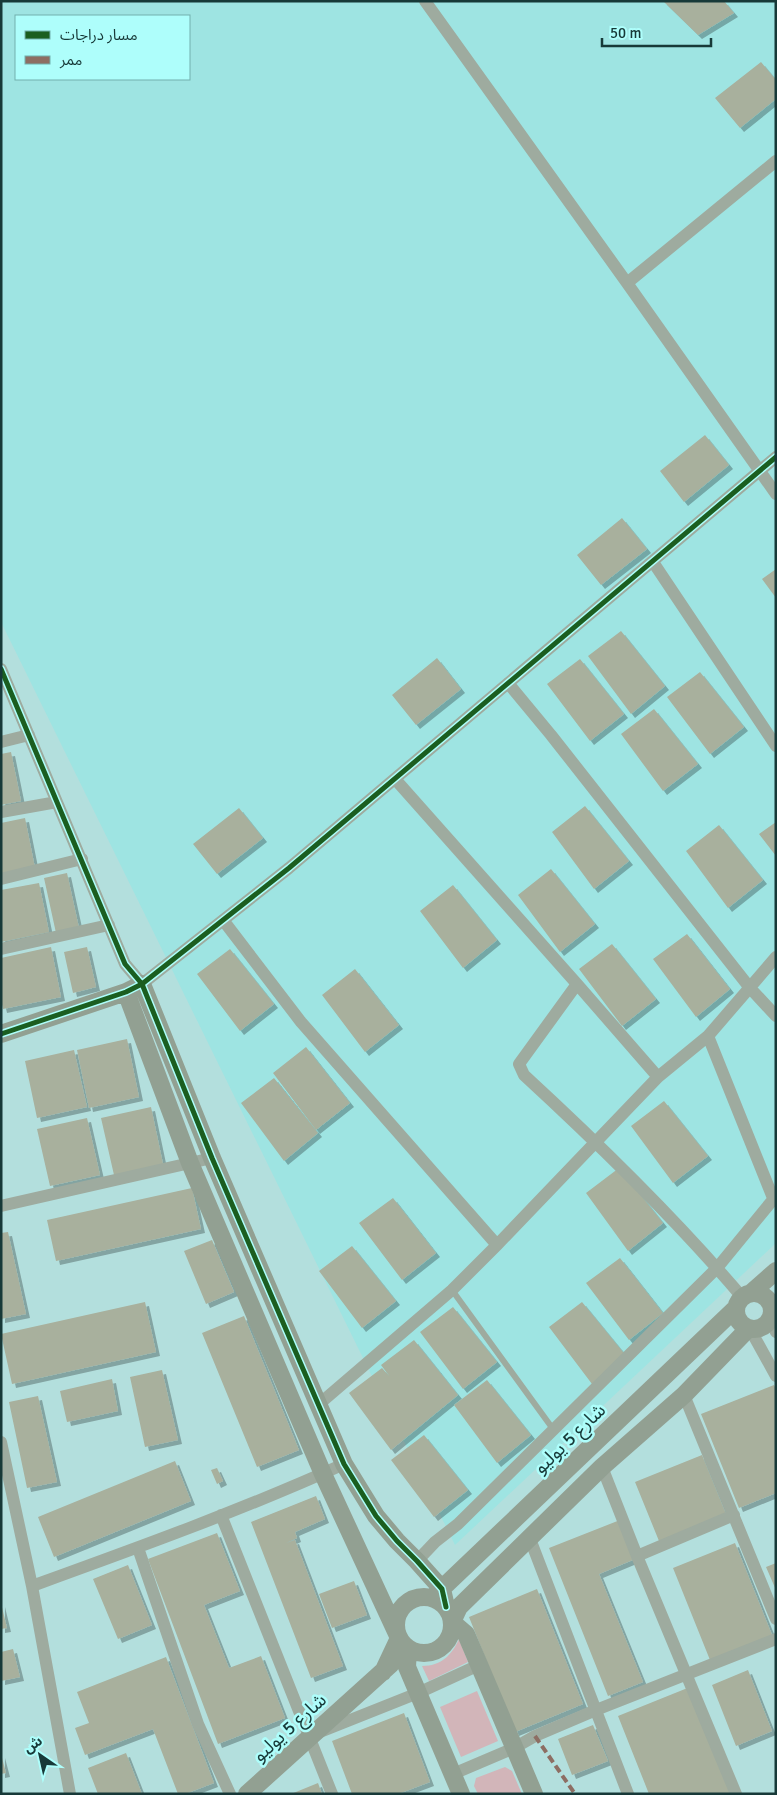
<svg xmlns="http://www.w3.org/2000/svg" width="777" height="1795" viewBox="0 0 777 1795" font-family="Signika,'Noto Sans Arabic',sans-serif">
<defs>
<filter id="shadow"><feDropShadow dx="4" dy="4" stdDeviation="0" flood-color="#0004"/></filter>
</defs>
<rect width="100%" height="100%" fill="#b3dfdd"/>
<path fill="#9ee4e2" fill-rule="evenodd" d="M 1,1 L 776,1 L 776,1243 L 455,1545 L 1,622 ZM 16,16 L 189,16 L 189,79 L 16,79 Z"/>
<path fill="#d2b5b9" d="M 459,1639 L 468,1662 L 429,1681 L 422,1666 C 441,1666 452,1655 459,1639 Z
M 477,1691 L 498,1741 L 461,1757 L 440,1707 Z
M 505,1767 L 512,1771 L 522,1794 L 478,1794 L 474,1786 L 476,1778 Z"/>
<path fill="#a8b09d" filter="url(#shadow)" d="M 663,1 L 724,1 L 734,13 L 698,35 Z
M 761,62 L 776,80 L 776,99 L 740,128 L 715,98 Z
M 705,435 L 729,465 L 684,502 L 660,471 Z
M 622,518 L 647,549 L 601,585 L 577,555 Z
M 776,569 L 776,598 L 762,579 Z
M 621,631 L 665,686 L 631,714 L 588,656 Z
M 437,658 L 461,689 L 416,725 L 392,695 Z
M 580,659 L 624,714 L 590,741 L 547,684 Z
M 700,672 L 744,727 L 710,754 L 667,697 Z
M 654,709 L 698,764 L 663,791 L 621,734 Z
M 11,752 L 21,801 L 1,805 L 1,754 Z
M 585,806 L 629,861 L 594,889 L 552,832 Z
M 239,808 L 263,838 L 217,874 L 193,844 Z
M 25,818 L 35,868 L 1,875 L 1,823 Z
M 776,822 L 776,856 L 759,834 Z
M 719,825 L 763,880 L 728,908 L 686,851 Z
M 551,869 L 595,924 L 560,952 L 518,895 Z
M 67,873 L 79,928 L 56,933 L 44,878 Z
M 39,883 L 49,932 L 1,942 L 1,890 Z
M 453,885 L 497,940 L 463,968 L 420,911 Z
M 687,934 L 730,989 L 696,1017 L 653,959 Z
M 612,944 L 656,999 L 622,1026 L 579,969 Z
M 51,947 L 61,997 L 3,1009 L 1,1000 L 1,958 Z
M 87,947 L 96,987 L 73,993 L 64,952 Z
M 230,949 L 274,1004 L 240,1031 L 197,974 Z
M 355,969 L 399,1025 L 365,1052 L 322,995 Z
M 127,1039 L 139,1097 L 89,1108 L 77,1050 Z
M 306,1047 L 350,1103 L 316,1130 L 273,1073 Z
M 74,1050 L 87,1107 L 37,1118 L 25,1061 Z
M 274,1078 L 318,1133 L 284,1161 L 241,1103 Z
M 664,1101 L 708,1156 L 673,1183 L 631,1126 Z
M 151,1107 L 163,1164 L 114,1175 L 101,1118 Z
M 87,1118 L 100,1175 L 50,1186 L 37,1129 Z
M 619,1168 L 663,1223 L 628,1251 L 586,1193 Z
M 192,1188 L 201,1229 L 56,1261 L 47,1220 Z
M 393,1198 L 436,1253 L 402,1280 L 359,1223 Z
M 8,1232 L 26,1314 L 1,1319 L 1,1233 Z
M 212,1240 L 234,1292 L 206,1304 L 184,1251 Z
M 352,1246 L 396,1301 L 362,1328 L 319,1271 Z
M 620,1258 L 663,1313 L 629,1340 L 586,1283 Z
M 145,1302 L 156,1352 L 12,1384 L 1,1334 Z
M 582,1302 L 627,1357 L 592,1384 L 549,1327 Z
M 453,1307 L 497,1362 L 463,1389 L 420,1332 Z
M 244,1316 L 299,1450 L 257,1467 L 202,1333 Z
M 414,1340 L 458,1395 L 391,1450 L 349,1393 L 382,1368 L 390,1377 L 381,1365 Z
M 162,1370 L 178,1440 L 145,1447 L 130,1377 Z
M 112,1379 L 118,1411 L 67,1422 L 60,1391 Z
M 487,1380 L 531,1435 L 497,1463 L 454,1405 Z
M 774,1385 L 776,1389 L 776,1493 L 739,1508 L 701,1414 Z
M 38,1396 L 57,1482 L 27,1488 L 9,1402 Z
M 424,1435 L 468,1490 L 434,1517 L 391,1460 Z
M 702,1455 L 726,1514 L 659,1541 L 635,1482 Z
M 175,1461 L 191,1501 L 54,1557 L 38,1517 Z
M 217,1468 L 223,1481 L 217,1484 L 211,1470 Z
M 316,1496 L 325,1519 L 295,1532 L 297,1538 L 286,1543 L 295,1540 L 343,1666 L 311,1678 L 251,1522 Z
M 620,1520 L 635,1559 L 599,1574 L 643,1682 L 608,1696 L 549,1548 Z
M 217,1533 L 240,1591 L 204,1605 L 229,1668 L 261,1656 L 285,1718 L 218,1744 L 148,1559 Z
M 735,1543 L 772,1635 L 710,1660 L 673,1568 Z
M 776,1563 L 776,1590 L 766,1567 Z
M 128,1565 L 152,1625 L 118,1639 L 93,1579 Z
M 354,1581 L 367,1615 L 332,1628 L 319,1594 Z
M 537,1589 L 583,1704 L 515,1732 L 469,1617 Z
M 1,1603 L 7,1628 L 1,1629 Z
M 13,1649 L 20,1677 L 1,1681 L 1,1652 Z
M 166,1657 L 214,1783 L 185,1794 L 178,1794 L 153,1729 L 85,1755 L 75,1728 L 89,1723 L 77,1692 Z
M 748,1670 L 772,1731 L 736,1746 L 712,1685 Z
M 690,1687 L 732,1794 L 649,1794 L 618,1716 Z
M 404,1713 L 430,1782 L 398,1794 L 352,1794 L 332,1741 Z
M 593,1725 L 608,1761 L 572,1775 L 558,1739 Z
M 126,1753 L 142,1794 L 98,1794 L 88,1768 Z
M 1,1754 L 6,1773 L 1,1774 Z
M 318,1783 L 322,1794 L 291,1794 Z"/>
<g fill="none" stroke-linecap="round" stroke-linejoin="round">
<path stroke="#9eab9f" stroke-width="6" d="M 452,1290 L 553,1429"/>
<path stroke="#9eab9f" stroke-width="12" d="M 425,1 L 627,283 L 776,494
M 627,283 L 776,161
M 653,562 L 776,746
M 1,669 L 125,964 L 142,984 L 289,868 L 776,457
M 508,683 L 551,735 L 750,988 L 776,1016
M 1,742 L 29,735
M 395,779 L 577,984 L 658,1077
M 1,812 L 57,802
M 1,879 L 82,859
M 223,920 L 301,1022 L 497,1245
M 1,949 L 109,925
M 577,984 L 519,1064 L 524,1075 C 600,1145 675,1218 742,1297
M 708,1036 L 773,1198
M 1,1206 L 212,1158
M 770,1320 L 776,1332
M 750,1329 L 776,1376
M 684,1395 L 776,1619
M 318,1405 L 452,1290 L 497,1245 L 658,1077 L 708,1036 L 776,957
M 1,1442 L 32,1586 L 70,1794
M 602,1467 L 637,1556 L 736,1794
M 221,1515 L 332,1794
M 530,1539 L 628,1794
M 138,1548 L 198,1724 L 230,1794
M 637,1556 L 734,1515
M 417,1561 L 435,1542 L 458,1524 L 717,1268 L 776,1196
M 32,1586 C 137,1548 242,1510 344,1464
M 320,1732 L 418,1693 L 479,1665
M 453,1774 L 514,1748 L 535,1736 L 596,1710 L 776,1639"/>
<path stroke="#92a092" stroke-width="18" d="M 126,992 L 190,1163 L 323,1474 L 399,1638 L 383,1672
M 1,1034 L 126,992 L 142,984 L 212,1158 L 344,1464 L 376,1516 L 397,1541 L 417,1561 L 442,1589 L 446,1607
M736 1311a18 18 0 1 1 36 0a18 18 0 1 1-36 0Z
M 751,1293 L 776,1271
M 433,1597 L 735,1309
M396 1625a28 28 0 1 1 56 0a28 28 0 1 1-56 0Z
M 408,1648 L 407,1667 L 461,1794
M 247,1794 L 391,1664
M 534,1794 L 466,1634 L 452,1622 L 459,1607 L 602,1467 L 684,1395 L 748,1329"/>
<path stroke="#8d6e63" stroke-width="4" stroke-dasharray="8 4" stroke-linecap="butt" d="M 535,1736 L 575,1794"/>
<g stroke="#aefefb" stroke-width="8">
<path id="cycleway" d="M 1,669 L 125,964 L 142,984 L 212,1158 L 344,1464 L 376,1516 L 397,1541 L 417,1561 L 442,1589 L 446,1607
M 1,1034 L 126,992 L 142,984 L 289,868 L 776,457"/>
</g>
<use href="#cycleway" stroke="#1b5e20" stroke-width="5"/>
</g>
<g text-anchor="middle" stroke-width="5" stroke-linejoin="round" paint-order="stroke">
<g font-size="19" fill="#173938" stroke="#aefefb">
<text transform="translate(569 1438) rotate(-44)" y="7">شارع 5 يوليو</text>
<text transform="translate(289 1727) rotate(-42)" y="7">شارع 5 يوليو</text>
</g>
</g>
<rect width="777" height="1795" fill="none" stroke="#173938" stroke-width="5"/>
<rect x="15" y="15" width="175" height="65" fill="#aefefb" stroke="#72afad"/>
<rect x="25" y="31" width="25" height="8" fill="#1b5e20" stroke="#72afad"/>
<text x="60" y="40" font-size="15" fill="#173938">مسار دراجات</text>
<rect x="25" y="56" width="25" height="8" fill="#8d6e63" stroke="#72afad"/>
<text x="60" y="65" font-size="15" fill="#173938">ممر</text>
<g transform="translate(40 1755) rotate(326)" stroke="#aefefb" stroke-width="4" paint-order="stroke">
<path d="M0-4L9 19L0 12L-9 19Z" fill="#173938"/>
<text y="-8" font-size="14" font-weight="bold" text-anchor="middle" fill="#173938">ش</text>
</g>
<path d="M602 38v8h109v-8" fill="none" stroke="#173938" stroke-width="2.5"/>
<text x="610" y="38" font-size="15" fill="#173938" stroke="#aefefb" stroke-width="4" paint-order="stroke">50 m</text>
</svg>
